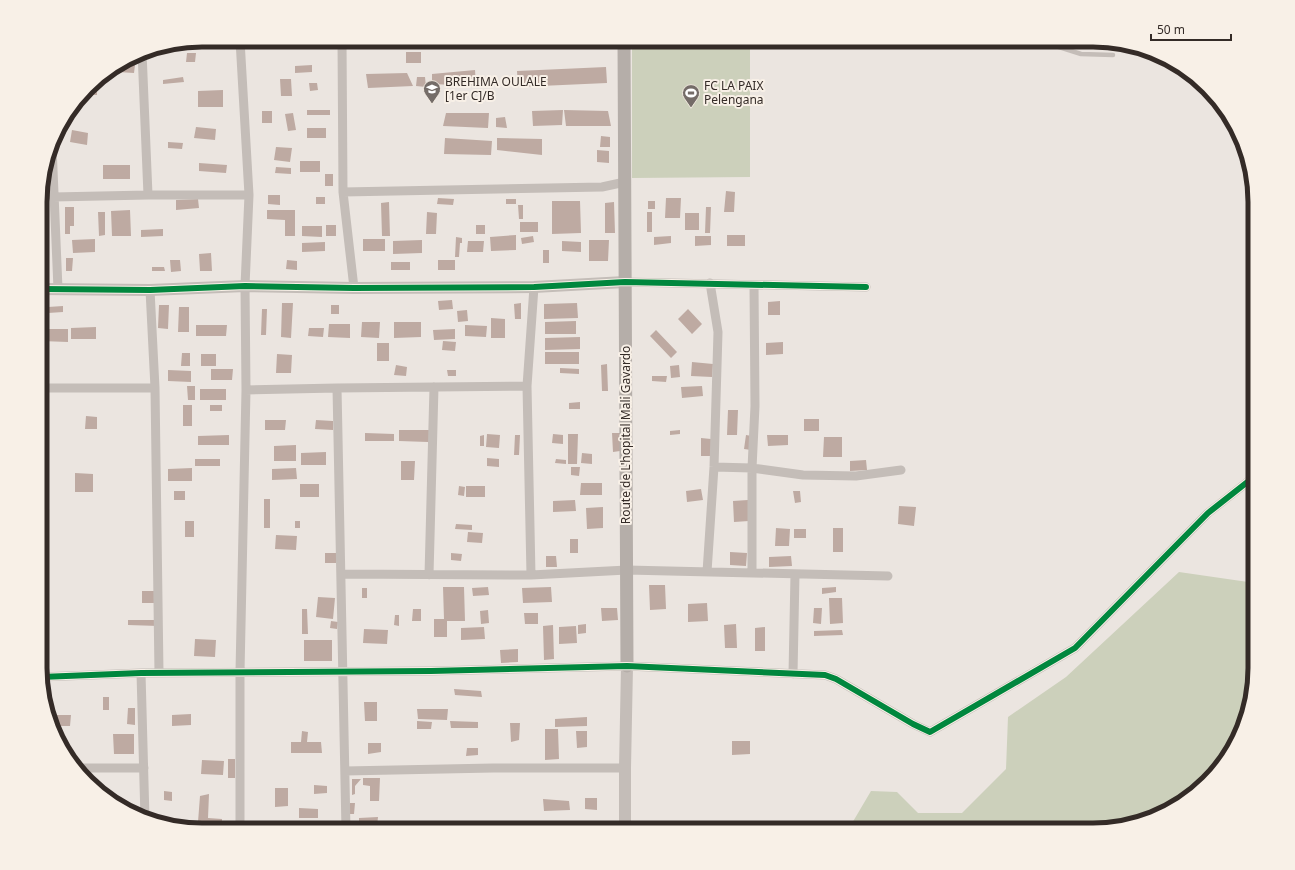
<svg xmlns="http://www.w3.org/2000/svg" width="1295" height="870" viewBox="0 0 1295 870" font-family="'Noto Sans',sans-serif">
<rect width="100%" height="100%" fill="#ebe5e0"/>
<path fill="#ccd0bb" d="M 632,40 L 750,40 L 750,177 L 632,178 Z
M 1179,572 L 1255,583 L 1255,678 L 1246,720 L 1228,758 L 1174,808 L 1103,830 L 848,830 L 871,791 L 897,792 L 918,813 L 962,813 L 1006,769 L 1008,717 L 1066,677 Z"/>
<path fill="#beaaa2" d="M 327,41 L 328,48 L 308,49 L 307,42 Z
M 406,52 L 421,52 L 421,63 L 406,63 Z
M 187,53 L 196,53 L 195,62 L 186,62 Z
M 121,64 L 135,65 L 134,73 L 118,72 L 118,66 Z
M 312,65 L 312,72 L 295,73 L 295,66 Z
M 606,67 L 607,83 L 518,87 L 517,71 Z
M 475,70 L 476,86 L 432,84 L 432,74 Z
M 407,73 L 413,86 L 368,88 L 366,74 Z
M 183,77 L 184,82 L 163,84 L 163,80 Z
M 417,77 L 425,77 L 426,87 L 416,86 Z
M 280,79 L 291,79 L 292,96 L 281,96 Z
M 309,83 L 317,83 L 318,90 L 310,91 Z
M 92,84 L 97,84 L 97,95 L 84,95 Z
M 223,90 L 223,107 L 198,107 L 198,91 Z
M 307,110 L 330,110 L 330,115 L 307,115 Z
M 563,110 L 562,125 L 533,126 L 532,111 Z
M 564,110 L 608,111 L 611,126 L 566,126 Z
M 262,111 L 272,111 L 272,123 L 262,123 Z
M 293,113 L 296,130 L 288,131 L 285,114 Z
M 446,113 L 489,113 L 488,128 L 443,126 Z
M 505,117 L 507,128 L 496,127 L 496,118 Z
M 196,127 L 216,129 L 215,140 L 194,138 Z
M 307,128 L 326,128 L 326,138 L 307,138 Z
M 72,130 L 88,133 L 87,145 L 70,142 Z
M 601,136 L 610,137 L 610,147 L 600,147 Z
M 445,138 L 492,141 L 491,155 L 444,154 Z
M 497,138 L 542,139 L 542,155 L 497,150 Z
M 168,142 L 183,143 L 182,149 L 168,148 Z
M 276,147 L 292,148 L 290,162 L 274,160 Z
M 597,150 L 609,151 L 609,163 L 597,162 Z
M 300,161 L 320,161 L 320,172 L 300,172 Z
M 199,163 L 227,165 L 226,173 L 199,171 Z
M 103,165 L 130,165 L 130,179 L 103,179 Z
M 276,167 L 291,168 L 291,174 L 275,173 Z
M 325,174 L 333,174 L 333,186 L 325,186 Z
M 726,191 L 735,192 L 734,212 L 724,212 Z
M 268,195 L 280,195 L 280,205 L 268,204 Z
M 316,197 L 325,197 L 325,204 L 316,204 Z
M 438,198 L 454,199 L 453,205 L 437,204 Z
M 666,198 L 681,198 L 680,218 L 665,218 Z
M 198,199 L 199,208 L 176,210 L 176,200 Z
M 506,199 L 516,199 L 516,204 L 506,204 Z
M 552,201 L 580,201 L 581,233 L 552,234 Z
M 648,201 L 655,201 L 655,209 L 648,209 Z
M 389,202 L 390,236 L 382,236 L 381,203 Z
M 614,202 L 615,233 L 605,233 L 605,203 Z
M 518,205 L 523,205 L 523,219 L 519,219 Z
M 65,207 L 74,207 L 74,226 L 70,226 L 70,234 L 65,234 Z
M 706,207 L 711,207 L 710,233 L 705,233 Z
M 130,210 L 131,236 L 112,236 L 111,211 Z
M 267,210 L 295,210 L 295,236 L 285,236 L 285,220 L 267,219 Z
M 98,212 L 105,212 L 105,235 L 99,236 Z
M 427,212 L 437,213 L 436,234 L 426,234 Z
M 647,212 L 652,212 L 652,232 L 647,232 Z
M 685,213 L 699,213 L 699,230 L 685,230 Z
M 520,222 L 538,222 L 538,232 L 520,232 Z
M 326,225 L 336,225 L 336,236 L 326,236 Z
M 476,225 L 485,225 L 485,234 L 476,234 Z
M 302,226 L 322,226 L 322,237 L 302,236 Z
M 163,229 L 163,236 L 141,237 L 141,230 Z
M 516,235 L 516,250 L 491,251 L 490,237 Z
M 727,235 L 745,235 L 745,246 L 727,246 Z
M 533,236 L 534,242 L 522,244 L 521,238 Z
M 671,236 L 671,243 L 654,245 L 654,237 Z
M 695,236 L 711,236 L 711,245 L 695,246 Z
M 456,237 L 462,238 L 462,243 L 460,243 L 459,257 L 455,257 Z
M 95,239 L 95,252 L 73,253 L 72,240 Z
M 363,239 L 385,239 L 385,251 L 363,251 Z
M 422,240 L 422,253 L 393,254 L 393,241 Z
M 589,240 L 609,240 L 608,261 L 589,261 Z
M 468,241 L 484,241 L 483,252 L 467,252 Z
M 562,241 L 581,242 L 581,252 L 562,251 Z
M 325,242 L 325,251 L 302,252 L 302,243 Z
M 543,250 L 549,250 L 549,263 L 543,263 Z
M 211,253 L 212,271 L 200,271 L 199,254 Z
M 66,258 L 73,258 L 72,271 L 66,271 Z
M 170,260 L 180,260 L 181,271 L 171,272 Z
M 287,260 L 297,261 L 297,270 L 286,269 Z
M 438,260 L 455,260 L 455,270 L 438,270 Z
M 391,262 L 410,262 L 410,270 L 391,270 Z
M 152,267 L 164,267 L 165,271 L 152,271 Z
M 452,300 L 453,309 L 439,310 L 438,301 Z
M 780,301 L 780,315 L 768,315 L 768,302 Z
M 282,303 L 293,303 L 291,338 L 281,337 Z
M 521,303 L 521,319 L 515,319 L 514,304 Z
M 577,303 L 578,318 L 544,319 L 544,304 Z
M 159,305 L 169,305 L 168,329 L 158,328 Z
M 331,305 L 339,305 L 339,314 L 331,314 Z
M 63,306 L 63,312 L 48,313 L 48,307 Z
M 179,307 L 189,307 L 189,332 L 178,332 Z
M 262,309 L 267,309 L 266,335 L 261,335 Z
M 688,309 L 702,324 L 692,334 L 678,319 Z
M 467,310 L 468,321 L 458,322 L 457,311 Z
M 491,318 L 505,319 L 505,338 L 491,338 Z
M 576,321 L 576,334 L 545,334 L 545,322 Z
M 362,322 L 380,322 L 379,338 L 361,337 Z
M 394,322 L 421,322 L 421,337 L 394,338 Z
M 329,324 L 350,324 L 350,338 L 328,337 Z
M 196,325 L 227,325 L 226,336 L 196,336 Z
M 465,325 L 487,326 L 486,337 L 465,336 Z
M 96,327 L 96,339 L 71,339 L 71,328 Z
M 309,328 L 324,328 L 323,337 L 308,336 Z
M 41,329 L 68,329 L 68,342 L 41,341 Z
M 455,329 L 455,339 L 434,340 L 433,330 Z
M 656,330 L 677,352 L 671,358 L 650,336 Z
M 580,337 L 580,349 L 545,350 L 545,338 Z
M 443,341 L 456,342 L 455,351 L 442,350 Z
M 783,342 L 783,354 L 766,355 L 766,343 Z
M 377,343 L 389,343 L 389,361 L 377,361 Z
M 545,352 L 579,352 L 579,364 L 545,364 Z
M 182,353 L 190,353 L 190,366 L 181,366 Z
M 201,354 L 216,354 L 216,366 L 201,366 Z
M 277,354 L 292,355 L 291,373 L 276,373 Z
M 692,362 L 713,364 L 712,377 L 691,376 Z
M 607,364 L 608,391 L 602,391 L 601,365 Z
M 396,365 L 407,367 L 406,376 L 394,375 Z
M 679,365 L 680,377 L 671,378 L 670,366 Z
M 560,368 L 579,369 L 579,374 L 560,373 Z
M 211,369 L 233,369 L 232,380 L 211,380 Z
M 168,370 L 191,371 L 191,382 L 168,381 Z
M 447,370 L 456,370 L 456,376 L 448,376 Z
M 652,376 L 667,376 L 666,382 L 652,381 Z
M 187,386 L 195,386 L 195,400 L 188,400 Z
M 702,386 L 703,396 L 682,398 L 681,387 Z
M 200,389 L 226,389 L 226,400 L 200,400 Z
M 580,402 L 580,409 L 569,409 L 569,403 Z
M 183,405 L 192,405 L 192,426 L 183,426 Z
M 210,405 L 222,405 L 222,411 L 210,411 Z
M 728,410 L 738,410 L 737,435 L 727,435 Z
M 86,416 L 97,417 L 97,429 L 85,429 Z
M 804,419 L 819,419 L 819,431 L 804,431 Z
M 265,420 L 286,420 L 285,430 L 265,430 Z
M 316,420 L 333,421 L 333,430 L 315,429 Z
M 399,430 L 433,430 L 428,448 L 428,442 L 399,441 Z
M 680,430 L 680,434 L 670,435 L 670,431 Z
M 365,433 L 394,434 L 394,441 L 365,441 Z
M 612,433 L 620,433 L 620,451 L 613,452 Z
M 487,434 L 500,435 L 499,448 L 486,447 Z
M 553,434 L 563,435 L 563,444 L 552,443 Z
M 568,434 L 578,434 L 577,464 L 568,464 Z
M 229,435 L 229,445 L 198,445 L 198,436 Z
M 484,435 L 484,446 L 480,446 L 480,436 Z
M 515,435 L 520,435 L 519,455 L 514,455 Z
M 746,435 L 752,436 L 751,450 L 744,449 Z
M 767,435 L 788,435 L 788,445 L 768,446 Z
M 824,437 L 842,437 L 842,457 L 823,457 Z
M 701,438 L 711,439 L 711,456 L 701,456 Z
M 296,445 L 296,461 L 274,461 L 274,446 Z
M 326,452 L 326,465 L 301,465 L 301,453 Z
M 582,453 L 592,454 L 592,464 L 581,463 Z
M 487,458 L 499,459 L 499,467 L 487,466 Z
M 195,459 L 220,459 L 220,466 L 195,466 Z
M 556,459 L 566,460 L 566,464 L 555,463 Z
M 866,460 L 867,470 L 850,471 L 850,461 Z
M 401,461 L 415,461 L 414,480 L 401,480 Z
M 571,467 L 580,467 L 579,476 L 571,475 Z
M 192,468 L 192,481 L 168,481 L 168,469 Z
M 296,468 L 297,479 L 272,480 L 272,469 Z
M 75,473 L 93,474 L 93,492 L 75,492 Z
M 581,483 L 602,483 L 602,495 L 580,495 Z
M 300,484 L 319,484 L 319,497 L 300,497 Z
M 459,486 L 465,487 L 464,496 L 458,495 Z
M 466,486 L 485,486 L 485,497 L 466,497 Z
M 701,489 L 703,500 L 687,502 L 686,491 Z
M 174,491 L 185,491 L 185,500 L 174,500 Z
M 793,491 L 800,491 L 801,502 L 795,503 Z
M 264,499 L 270,499 L 270,528 L 264,528 Z
M 575,500 L 576,511 L 553,512 L 553,501 Z
M 748,500 L 749,521 L 734,522 L 733,501 Z
M 899,506 L 916,507 L 914,526 L 898,524 Z
M 603,507 L 603,528 L 587,529 L 586,508 Z
M 185,521 L 194,521 L 194,537 L 185,537 Z
M 295,521 L 300,521 L 300,528 L 295,528 Z
M 456,524 L 472,525 L 472,530 L 455,529 Z
M 776,528 L 790,529 L 789,546 L 775,546 Z
M 833,528 L 843,528 L 843,552 L 833,552 Z
M 794,529 L 806,529 L 806,538 L 794,538 Z
M 468,532 L 483,533 L 482,543 L 467,542 Z
M 276,535 L 297,536 L 296,550 L 275,549 Z
M 570,539 L 578,539 L 578,553 L 570,553 Z
M 730,552 L 747,553 L 746,566 L 730,565 Z
M 325,553 L 337,553 L 336,563 L 325,563 Z
M 451,553 L 462,554 L 461,561 L 451,560 Z
M 546,556 L 556,556 L 557,567 L 546,567 Z
M 791,556 L 792,566 L 769,567 L 769,557 Z
M 649,585 L 665,585 L 666,609 L 650,610 Z
M 443,587 L 464,587 L 465,621 L 447,621 L 447,637 L 434,637 L 434,619 L 444,619 Z
M 488,587 L 489,595 L 473,596 L 472,588 Z
M 551,587 L 552,602 L 523,603 L 522,588 Z
M 836,587 L 836,592 L 822,594 L 822,588 Z
M 362,588 L 367,588 L 367,598 L 362,598 Z
M 142,591 L 156,591 L 156,603 L 142,603 Z
M 318,597 L 335,598 L 333,619 L 316,617 Z
M 829,598 L 842,598 L 843,623 L 830,624 Z
M 707,603 L 708,621 L 688,622 L 688,604 Z
M 601,608 L 617,608 L 618,620 L 602,621 Z
M 814,608 L 822,608 L 821,624 L 813,623 Z
M 302,609 L 307,609 L 308,634 L 302,634 Z
M 413,609 L 421,609 L 421,621 L 412,621 Z
M 488,610 L 489,623 L 481,624 L 480,611 Z
M 524,613 L 538,613 L 538,624 L 525,624 Z
M 395,615 L 399,615 L 399,626 L 394,625 Z
M 128,620 L 158,620 L 159,626 L 128,625 Z
M 331,621 L 338,622 L 337,629 L 330,628 Z
M 586,624 L 586,633 L 578,634 L 578,625 Z
M 736,624 L 737,648 L 725,648 L 724,625 Z
M 553,625 L 554,659 L 544,660 L 543,626 Z
M 576,626 L 577,643 L 559,644 L 559,627 Z
M 484,627 L 485,639 L 461,640 L 461,628 Z
M 765,627 L 765,651 L 755,651 L 755,628 Z
M 364,629 L 388,630 L 387,644 L 363,643 Z
M 842,630 L 843,635 L 814,636 L 814,631 Z
M 195,639 L 216,640 L 215,657 L 194,656 Z
M 304,640 L 332,640 L 332,661 L 304,661 Z
M 518,649 L 518,662 L 501,663 L 500,650 Z
M 454,689 L 481,691 L 482,697 L 455,695 Z
M 103,697 L 109,697 L 109,710 L 103,710 Z
M 364,702 L 377,702 L 377,721 L 365,721 Z
M 128,708 L 135,708 L 135,725 L 127,724 Z
M 417,709 L 448,709 L 447,720 L 418,719 Z
M 191,714 L 191,725 L 172,726 L 172,715 Z
M 50,715 L 71,715 L 70,726 L 54,726 Z
M 587,717 L 587,726 L 555,727 L 555,719 Z
M 417,721 L 432,722 L 431,729 L 417,729 Z
M 450,721 L 478,722 L 478,728 L 451,728 Z
M 510,723 L 520,723 L 519,740 L 511,742 Z
M 545,729 L 558,729 L 559,759 L 545,760 Z
M 302,731 L 308,732 L 307,742 L 321,742 L 322,753 L 291,753 L 291,742 L 301,742 Z
M 576,731 L 587,731 L 587,747 L 577,748 Z
M 113,734 L 134,734 L 134,754 L 114,754 Z
M 732,741 L 750,741 L 750,754 L 732,755 Z
M 368,743 L 381,743 L 381,752 L 368,754 Z
M 467,748 L 478,748 L 478,755 L 466,756 Z
M 228,759 L 235,759 L 235,778 L 228,778 Z
M 202,760 L 224,761 L 223,775 L 201,774 Z
M 363,778 L 380,778 L 379,801 L 370,801 L 370,786 L 363,785 Z
M 352,779 L 361,779 L 355,786 L 355,794 L 352,795 Z
M 314,785 L 327,786 L 327,793 L 314,794 Z
M 275,788 L 288,788 L 288,806 L 275,807 Z
M 164,791 L 172,792 L 172,801 L 164,800 Z
M 209,794 L 208,818 L 222,819 L 222,828 L 200,826 L 200,822 L 198,822 L 200,796 Z
M 585,798 L 597,798 L 597,810 L 585,809 Z
M 543,799 L 569,801 L 570,810 L 544,811 Z
M 350,803 L 355,803 L 354,814 L 349,814 Z
M 299,808 L 318,809 L 318,818 L 299,818 Z
M 378,817 L 377,826 L 359,829 L 359,818 Z"/>
<g fill="none" stroke-linecap="round" stroke-linejoin="round">
<path stroke="#c4bdb8" stroke-width="4.5" d="M 1037,40 L 1081,54 L 1113,55"/>
<path stroke="#c4bdb8" stroke-width="9" d="M 240,40 L 249,195 L 245,286 L 246,390 L 240,672 L 240,830
M 342,40 L 343,192 L 354,288
M 142,52 L 148,195
M 52,146 L 58,289
M 343,192 L 602,187 L 625,182
M 53,197 L 148,195 L 249,195
M 625,282 L 866,287
M 150,290 L 155,388 L 159,673
M 41,388 L 155,388
M 337,388 L 346,830
M 246,390 L 337,388 L 527,386
M 714,467 L 752,468 L 803,475 L 856,476 L 901,470
M 707,572 L 714,467 L 718,332 L 710,283
M 752,573 L 752,468 L 755,406 L 754,285
M 341,574 L 531,575 L 627,570 L 888,576
M 429,575 L 434,387
M 531,575 L 527,386 L 534,287
M 141,673 L 145,819
M 793,674 L 795,574
M 41,677 L 141,673 L 431,671 L 627,666 L 825,675 L 836,679 L 913,724 L 930,732 L 1075,648 L 1208,513 L 1255,476
M 80,768 L 144,768
M 345,771 L 493,768 L 625,768"/>
<path stroke="#c4bdb8" stroke-width="12" d="M 41,289 L 150,290 L 245,286 L 354,288 L 534,287 L 625,282
M 625,830 L 625,768 L 627,666"/>
<path stroke="#b5aea9" stroke-width="13" d="M 624,40 L 627,666"/>
<g stroke="#f8f0e7" stroke-width="8">
<path id="cycleway" d="M 41,289 L 150,290 L 245,286 L 354,288 L 534,287 L 625,282 L 866,287
M 41,677 L 141,673 L 431,671 L 627,666 L 825,675 L 836,679 L 913,724 L 930,732 L 1075,648 L 1208,513 L 1255,476"/>
</g>
<use href="#cycleway" stroke="#00873e" stroke-width="6"/>
</g>
<defs>
<g id="school-pin" transform="scale(0.9)"><path d="M0 17L-7.5 6A9.5 9.5 0 1 1 7.5 6Z" fill="#746c68" stroke="#f8f0e7"/><path d="M0-5L7-2L0 1L-7-2ZM-4 1L0 2.5L4 1V4Q0 6-4 4Z" fill="#fff"/></g>
<g id="stadium-pin" transform="scale(0.9)"><path d="M0 17L-7.5 6A9.5 9.5 0 1 1 7.5 6Z" fill="#746c68" stroke="#f8f0e7"/><path d="M0-5a6.5 5 0 1 0 0 10a6.5 5 0 1 0 0-10ZM-3.5-1.8h7v3.6h-7Z" fill="#fff"/></g>
</defs>
<g fill-rule="evenodd">
<use href="#school-pin" x="432" y="89"/>
<use href="#stadium-pin" x="691" y="93"/>
</g>
<g text-anchor="middle" stroke-width="4" stroke-linejoin="round" paint-order="stroke">
<g font-size="12" fill="#342b27" stroke="#f8f0e7" text-anchor="start">
<text x="445" y="86">BREHIMA OULALE<tspan x="445" dy="14">[1er C]/B</tspan></text>
<text x="704" y="90">FC LA PAIX<tspan x="704" dy="14">Pelengana</tspan></text>
</g>
<g font-size="12" fill="#342b27" stroke="#f8f0e7">
<text transform="translate(626 435) rotate(-90)" y="4">Route de L'hopital Mali Gavardo</text>
</g>
</g>
<path d="M0 0H1295V870H0ZM202 47H1093A155 155 0 0 1 1248 202V668A155 155 0 0 1 1093 823H202A155 155 0 0 1 47 668V202A155 155 0 0 1 202 47Z" fill="#f8f0e7" fill-rule="evenodd"/>
<path fill="none" stroke="#342b27" stroke-width="5" d="M202 47H1093A155 155 0 0 1 1248 202V668A155 155 0 0 1 1093 823H202A155 155 0 0 1 47 668V202A155 155 0 0 1 202 47Z"/>
<path d="M1151 34v6h80v-6" fill="none" stroke="#342b27" stroke-width="2"/>
<text x="1157" y="34" font-size="12" fill="#342b27" stroke="#f8f0e7" stroke-width="3" paint-order="stroke">50 m</text>
</svg>
